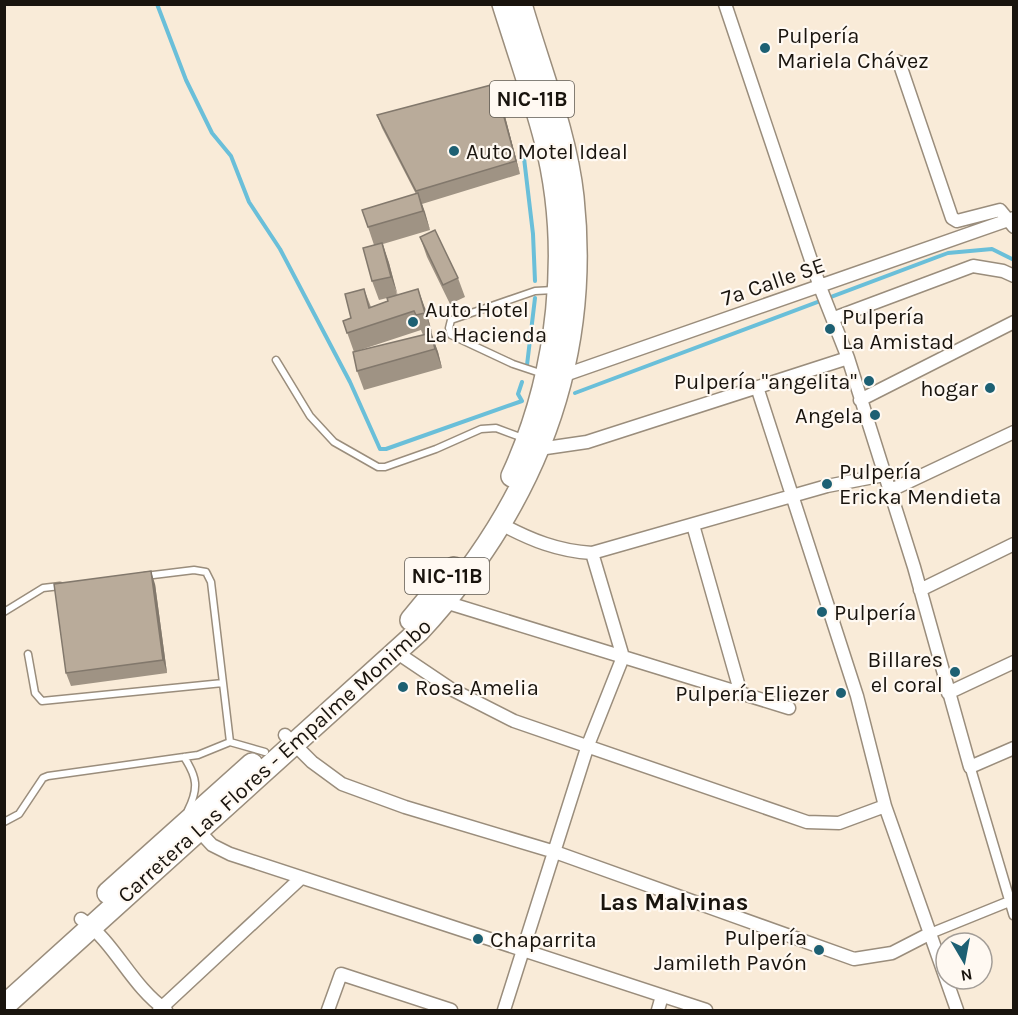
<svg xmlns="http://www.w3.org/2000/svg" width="1018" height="1015" viewBox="0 0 1018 1015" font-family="Karla,sans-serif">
<rect width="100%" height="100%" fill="#f9ebd8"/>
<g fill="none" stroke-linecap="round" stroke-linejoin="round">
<path stroke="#6abfd9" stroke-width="4" d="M 157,4 L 186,80 L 212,133 L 231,156 L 249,202 L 280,249 L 350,382 L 380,449 L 386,449 L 522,401 L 518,394 L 522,382
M 524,158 L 533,234 L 535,281
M 527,365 L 535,298
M 575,393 L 948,253 L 992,249 L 1014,260"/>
<g stroke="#9a8d7c" stroke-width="9">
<path id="service" d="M 276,360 L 310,416 L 334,442 L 378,467 L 385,467 L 436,449 L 481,429 L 496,428 L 523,438
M 543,374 L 513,364 L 451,335 L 449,328 L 451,320 L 535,291 L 554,290
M 145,576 L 194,570 L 206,572 L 211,582 L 230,742
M 4,612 L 43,588 L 60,586
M 28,654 L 35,693 L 42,701 L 223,683
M 184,757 C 197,777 199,788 188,810
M 4,822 L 19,814 L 43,778 L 48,776 L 198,755 L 230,742 L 265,752"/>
</g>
<g stroke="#9a8d7c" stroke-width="12">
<path id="pedestrian" d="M 970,767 L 1014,915
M 929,934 L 1013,900"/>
</g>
<g stroke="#9a8d7c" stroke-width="15">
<path id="minor" d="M 725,4 L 820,287 L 848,358 L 914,567 L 970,767 L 1014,748
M 899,62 L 952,218 L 957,221 L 1000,210 L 1014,227
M 834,318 L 973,266 L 1003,271 L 1014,276
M 559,377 L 1014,218
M 757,387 L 857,696 L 885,806 L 957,1010
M 860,400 L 1014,322
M 539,449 L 587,442 L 848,358
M 889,491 L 1014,432
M 501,524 C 531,540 558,551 592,553 L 827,486 L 884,475
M 693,525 L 741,694
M 920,590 L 1014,544
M 445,602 L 789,708
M 396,652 L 451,689 L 514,721 L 807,822 L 839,823 L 885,806
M 948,693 L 1014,662
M 285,735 L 312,762 L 342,784 L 405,807 L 555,852 L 854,959 L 892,953 L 929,934
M 199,831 L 212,845 L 230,854 L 706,1010
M 81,919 C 115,942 131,986 166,1010
M 159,1010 L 301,878
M 328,1010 L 341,974 L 451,1010
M 504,1010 L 588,745 L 623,657 L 592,553
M 658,1010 L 662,996"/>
</g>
<g stroke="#9a8d7c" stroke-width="24">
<path id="trunk" d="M 503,4 C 517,49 533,94 545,140 C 573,248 559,374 512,476
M 411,620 L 454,568
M 108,893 L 252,764
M 4,1006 L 419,631 C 532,508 591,366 573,197 C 566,132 539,67 521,4"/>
</g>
<use href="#service" stroke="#fff" stroke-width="6"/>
<use href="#pedestrian" stroke="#fff" stroke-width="9"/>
<use href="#minor" stroke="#fff" stroke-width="12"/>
<use href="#trunk" stroke="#fff" stroke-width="21"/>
</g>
<path fill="#9f9384" d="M 495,84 L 500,97 L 520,174 L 422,204 L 430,230 L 383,244 L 389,263 L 397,295 L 425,308 L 432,332 L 423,335 L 421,330 L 354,352 L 343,321 L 351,318 L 364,289 L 371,307 L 388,301 L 387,298 L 379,300 L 372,281 L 374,245 L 368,227 L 416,194 L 382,128 L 377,115 Z
M 420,237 L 458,278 L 465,297 L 450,304 L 427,257 Z
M 431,333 L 438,352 L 442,368 L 364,390 L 357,371 Z
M 155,584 L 167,673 L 71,686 L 66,673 Z"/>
<path fill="#82786c" d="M 495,84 L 500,97 L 520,174 L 516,161 Z
M 418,193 L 425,212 L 430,230 L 423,211 Z
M 382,243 L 389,263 L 398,296 L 391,277 Z
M 418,289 L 425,308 L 432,332 L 425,313 Z
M 431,333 L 438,352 L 442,368 L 435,349 Z
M 151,571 L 155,584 L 167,673 L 163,660 Z"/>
<path fill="#b9ab9a" stroke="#82786c" stroke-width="1.5" d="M 495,84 L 516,161 L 416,191 L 377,115 Z
M 418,193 L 423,211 L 368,227 L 362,210 Z
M 435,230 L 458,278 L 443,285 L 420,237 Z
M 382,243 L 391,277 L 372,281 L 363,248 Z
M 364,289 L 369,308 L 388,301 L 387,298 L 418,289 L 425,313 L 416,315 L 414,311 L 347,333 L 343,321 L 351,318 L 345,294 Z
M 431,333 L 435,349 L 357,371 L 353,352 Z
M 151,571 L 163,660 L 66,673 L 54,584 Z"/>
<g fill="#1d6073" stroke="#fff9f2" stroke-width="2">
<circle cx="765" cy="48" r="6"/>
<circle cx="454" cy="151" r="6"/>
<circle cx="413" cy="322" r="6"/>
<circle cx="830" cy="329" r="6"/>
<circle cx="869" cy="381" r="6"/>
<circle cx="990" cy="388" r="6"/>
<circle cx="875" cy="415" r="6"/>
<circle cx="827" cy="484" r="6"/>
<circle cx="822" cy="612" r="6"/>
<circle cx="955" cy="672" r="6"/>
<circle cx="403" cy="687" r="6"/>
<circle cx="841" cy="693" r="6"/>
<circle cx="478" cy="939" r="6"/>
<circle cx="819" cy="950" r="6"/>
</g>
<g text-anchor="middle" stroke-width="4.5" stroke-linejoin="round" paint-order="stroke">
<g fill="#fff9f2" stroke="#5e5952" stroke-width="1.5">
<rect x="490" y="81" width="84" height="36" rx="4.5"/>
<rect x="405" y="558" width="84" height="36" rx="4.5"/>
</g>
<g font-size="21" font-weight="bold" fill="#19140e">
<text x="532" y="106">NIC-11B</text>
<text x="447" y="583">NIC-11B</text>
</g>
<g font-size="22" fill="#19140e" stroke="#fff9f2" text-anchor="start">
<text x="777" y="43">Pulpería<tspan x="777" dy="25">Mariela Chávez</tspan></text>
<text x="466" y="159">Auto Motel Ideal</text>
<text x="425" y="317">Auto Hotel<tspan x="425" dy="25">La Hacienda</tspan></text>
<text x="842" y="324">Pulpería<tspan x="842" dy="25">La Amistad</tspan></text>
<text x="857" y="389" text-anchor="end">Pulpería "angelita"</text>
<text x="978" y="396" text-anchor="end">hogar</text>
<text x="863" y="423" text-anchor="end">Angela</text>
<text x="839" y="479">Pulpería<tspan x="839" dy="25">Ericka Mendieta</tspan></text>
<text x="834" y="620">Pulpería</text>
<text x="943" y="667" text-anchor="end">Billares<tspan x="943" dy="25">el coral</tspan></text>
<text x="415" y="695">Rosa Amelia</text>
<text x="829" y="701" text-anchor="end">Pulpería Eliezer</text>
<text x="807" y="945" text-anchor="end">Pulpería<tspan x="807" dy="25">Jamileth Pavón</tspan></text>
<text x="490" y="947">Chaparrita</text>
</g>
<g font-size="22" fill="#19140e" stroke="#fff9f2">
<text transform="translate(773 281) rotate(-19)" y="8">7a Calle SE</text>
<text transform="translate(274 760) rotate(-42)" y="8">Carretera Las Flores - Empalme Monimbo</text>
</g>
<g font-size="24" font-weight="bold" fill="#19140e" stroke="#fff9f2">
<text x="674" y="910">Las Malvinas</text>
</g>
</g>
<rect width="1018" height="1015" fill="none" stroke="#19140e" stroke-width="12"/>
<g transform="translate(964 961) rotate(170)"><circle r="28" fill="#fff9f2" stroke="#a39d97" stroke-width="1.5"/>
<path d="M0-4.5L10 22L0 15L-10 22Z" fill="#1d6073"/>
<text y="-9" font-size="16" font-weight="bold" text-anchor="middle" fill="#19140e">N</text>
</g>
</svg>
